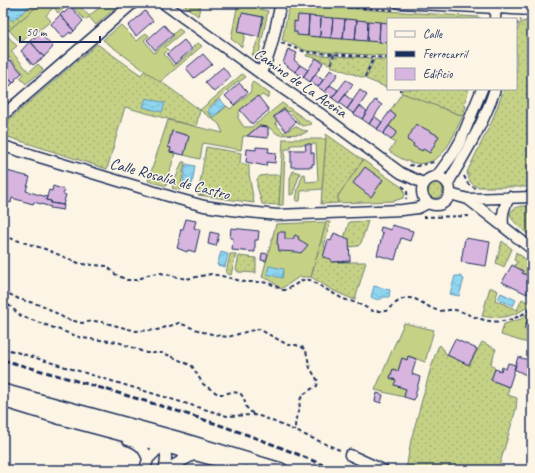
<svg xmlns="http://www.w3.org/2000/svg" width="535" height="473" viewBox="0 0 535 473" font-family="Caveat,sans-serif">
<defs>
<pattern id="grass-dots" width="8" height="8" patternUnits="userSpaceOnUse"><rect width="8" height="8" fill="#c5d185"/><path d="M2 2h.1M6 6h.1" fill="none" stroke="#a9b475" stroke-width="1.8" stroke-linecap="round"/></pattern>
<pattern id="water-waves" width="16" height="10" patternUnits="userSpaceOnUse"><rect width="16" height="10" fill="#8ed6f0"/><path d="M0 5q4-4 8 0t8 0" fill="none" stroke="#7ab8d0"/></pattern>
</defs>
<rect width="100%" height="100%" fill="#fcf5e5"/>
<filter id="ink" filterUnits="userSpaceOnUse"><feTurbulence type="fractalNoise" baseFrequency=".025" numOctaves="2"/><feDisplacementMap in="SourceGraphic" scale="8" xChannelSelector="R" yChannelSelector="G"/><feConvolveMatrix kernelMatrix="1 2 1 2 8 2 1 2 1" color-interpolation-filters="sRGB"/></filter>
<g filter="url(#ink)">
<path fill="url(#grass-dots)" stroke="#708072" d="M 3,3 L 41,3 L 3,35 Z
M 525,21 L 532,21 L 532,187 L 479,187 C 470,185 469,180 467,172 L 492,121 L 504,89 L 516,89 L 516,33 L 520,23 Z
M 97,44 L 141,75 L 145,70 L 200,110 L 196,127 L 125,107 L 107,169 L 5,136 L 3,134 L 3,125 Z
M 307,54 L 333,56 L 329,64 L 316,58 L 306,56 Z
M 335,56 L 372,58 L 364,78 L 331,66 Z
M 374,59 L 388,60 L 388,88 L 366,79 Z
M 402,89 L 469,89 L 464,105 L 466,106 L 463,116 L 401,93 Z
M 486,89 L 490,89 L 461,156 L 458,154 Z
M 326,134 L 363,160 L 338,196 L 338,203 L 321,204 Z
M 206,147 L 241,153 L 240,163 L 249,165 L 249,174 L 254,203 L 198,195 Z
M 293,171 L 300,173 L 293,194 L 290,195 L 290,178 Z
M 267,175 L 281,175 L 279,205 L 262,204 L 257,186 L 257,179 L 260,176 Z
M427 190a8 8 0 1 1 16 0a8 8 0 1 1-16 0Z
M 522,206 L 532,206 L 532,237 C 523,230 495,211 522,206 Z
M 368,221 L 361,243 L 358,246 L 349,247 L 344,238 L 349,222 Z
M 326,222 L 330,222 L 324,247 L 326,248 L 331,262 L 366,262 L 355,300 L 334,291 L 311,277 Z
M 502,241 L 512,249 L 504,267 L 496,263 Z
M 516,252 L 532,264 L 532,277 L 522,273 L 523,271 L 514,267 L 517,262 L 514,260 Z
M 230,254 L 236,254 L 231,275 L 226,273 Z
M 239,256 L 256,258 L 256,273 L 238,272 L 236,269 Z
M 490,287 L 498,291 L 495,300 L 517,310 L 522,299 L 531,304 C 517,316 500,320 482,316 Z
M 482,342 L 496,349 L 491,363 L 495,369 L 491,380 L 509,387 L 508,395 L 517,398 L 516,409 L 498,470 L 406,470 L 411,440 L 431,367 L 438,347 L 440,345 L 447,355 L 469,365 Z"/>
<path fill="#c5d185" stroke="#708072" d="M 41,3 L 82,3 L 80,6 L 89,16 L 105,3 L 121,3 L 96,25 L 89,17 L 85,20 L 70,4 L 58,13 L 54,7 L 46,15 L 51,21 L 33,35 L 31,32 L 21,43 L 9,30 Z
M 181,3 L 201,3 L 198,16 Z
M 238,3 L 262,3 L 260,9 L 268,11 L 259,53 L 255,55 L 252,55 L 259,37 L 263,17 L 242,13 L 238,32 L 245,34 L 242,47 L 231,39 Z
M 299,5 L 478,17 L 482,19 L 388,19 L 388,56 L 307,51 L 282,40 L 288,11 L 293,7 Z
M 121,25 L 137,41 L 146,33 L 149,36 L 144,40 L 154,53 L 174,36 L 173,34 L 179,29 L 183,32 L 165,47 L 168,50 L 164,54 L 174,66 L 194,50 L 193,47 L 198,43 L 202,46 L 160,82 L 103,40 Z
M 5,33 L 17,46 L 11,51 L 29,72 L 38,64 L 43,70 L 26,84 L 20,78 L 24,74 L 9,57 L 5,61 L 3,59 L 3,35 Z
M 242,74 L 246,77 L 239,82 L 238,81 L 206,110 L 213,118 L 227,106 L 230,109 L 250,93 L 251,90 L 251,84 L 253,82 L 270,94 L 267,98 L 262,95 L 259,98 L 257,96 L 239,112 L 238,118 L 244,127 L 252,127 L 282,103 L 312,124 L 303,126 L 297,123 L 299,122 L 289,111 L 288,112 L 284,108 L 273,117 L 277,122 L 275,123 L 284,133 L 295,126 L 302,130 L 308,131 L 303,134 L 279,135 L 268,127 L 259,126 L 247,136 L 243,136 L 241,150 L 203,143 L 200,159 L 184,155 L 189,136 L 172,131 L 168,147 L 171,148 L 170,152 L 175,153 L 166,186 L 148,181 L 168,120 L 223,133 L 219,124 L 200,110 Z
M 402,93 L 463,116 C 457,127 452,142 444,151 C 428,171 407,164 389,151 L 395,143 L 391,140 L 389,126 L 396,116 L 390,111 Z
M 283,139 L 326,139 L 322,189 L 301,191 L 300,201 L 296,201 L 298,188 L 303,174 L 305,174 L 306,182 L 318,181 L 316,144 L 291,145 L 290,149 L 285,149 L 283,205 L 279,205 Z
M 363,160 L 403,188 L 405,195 L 403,198 L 394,201 L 338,203 L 338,196 Z
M 182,162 L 185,162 L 180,190 L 172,188 Z
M 326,222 L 311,277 L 299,277 L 281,289 L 270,280 L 262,277 L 276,224 Z
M 532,310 L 532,343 L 524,342 L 501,335 L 504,324 L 521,319 Z
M 404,323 L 434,330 L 425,362 L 409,356 L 407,360 L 402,358 L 398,371 L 393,369 L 390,378 L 396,380 L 395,385 L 406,389 L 404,397 L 375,390 Z"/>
<path fill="url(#water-waves)" stroke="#6093b6" d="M 12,3 L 34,3 L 12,21 L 3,11 Z
M 146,98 L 165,103 L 162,112 L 143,107 Z
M 220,99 L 226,106 L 213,117 L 208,110 Z
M 186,164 L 195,166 L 192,185 L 183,183 Z
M 221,252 L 228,254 L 225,267 L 217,265 Z
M 269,266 L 284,269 L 282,278 L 267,274 Z
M 455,276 L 460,276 L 464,279 L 459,296 L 450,294 Z
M 374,286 L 390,290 L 389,297 L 384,297 C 379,301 377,300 371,297 Z
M 501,293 L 516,300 L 513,306 L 498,299 Z"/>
<path fill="#d7b5df" stroke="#1b2f5e" d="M 91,3 L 101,3 L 95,8 Z
M 71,7 L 83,21 L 74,31 L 60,15 L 63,12 L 64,13 Z
M 145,11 L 153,21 L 136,36 L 128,26 Z
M 242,13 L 263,17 L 259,37 L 238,32 Z
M 60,15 L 74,31 L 71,34 L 70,32 L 63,38 L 51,24 Z
M 298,15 L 309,16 L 308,36 L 297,35 L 297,32 L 294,32 L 294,21 L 297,22 Z
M 309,16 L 321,17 L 320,37 L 308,36 Z
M 321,17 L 333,18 L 331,38 L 320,37 Z
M 333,18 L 345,19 L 343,39 L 331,38 Z
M 345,19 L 357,20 L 355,40 L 343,39 Z
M 357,20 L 368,21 L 367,41 L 355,40 Z
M 368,21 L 380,22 L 379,42 L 367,41 Z
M 380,22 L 388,23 L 388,43 L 379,42 Z
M 164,25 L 173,35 L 155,50 L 147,40 Z
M 41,34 L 53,47 L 44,57 L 30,41 L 33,38 L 34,39 Z
M 184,40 L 192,49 L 175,64 L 167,54 Z
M 30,41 L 44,57 L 33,65 L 21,51 Z
M 288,49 L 297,53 L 294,60 L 300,65 L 295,72 L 283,63 Z
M 203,54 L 212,64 L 194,78 L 186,68 Z
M 316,58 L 323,63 L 310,82 L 303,77 Z
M 10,60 L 22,73 L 15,79 L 16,80 L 13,83 L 3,72 L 3,65 Z
M 300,65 L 308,70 L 303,77 L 295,72 Z
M 223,67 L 231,77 L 214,92 L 205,82 Z
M 331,69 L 338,74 L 325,92 L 318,87 Z
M 3,72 L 13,83 L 10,86 L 9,85 L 3,90 Z
M 315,74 L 323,80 L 318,87 L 310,82 Z
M 346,80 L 353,84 L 339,103 L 332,98 Z
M 239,83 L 248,92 L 234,105 L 225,96 Z
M 330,85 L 338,90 L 332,98 L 325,92 Z
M 360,90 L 367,95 L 354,114 L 347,109 Z
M 345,95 L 353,101 L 347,109 L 339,103 Z
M 258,96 L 269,110 L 252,124 L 240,110 Z
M 375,100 L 382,105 L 369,124 L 362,119 Z
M 360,106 L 367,111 L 362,119 L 354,114 Z
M 284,109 L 296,122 L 286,131 L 274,117 Z
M 390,111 L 396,116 L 383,134 L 377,129 Z
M 374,116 L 382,122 L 377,129 L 369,124 Z
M 416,124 L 439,136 L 430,153 L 423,149 L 422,151 L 413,146 L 414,144 L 407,140 Z
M 259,126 L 268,127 L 268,138 L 247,136 Z
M 389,126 L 397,132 L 391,140 L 383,134 Z
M 172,131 L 189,136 L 184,155 L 170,152 L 171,148 L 168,147 Z
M 305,144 L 311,144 L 311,153 L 314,153 L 314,164 L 312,164 L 312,167 L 291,167 L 291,150 L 306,150 Z
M 256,147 L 269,148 L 268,152 L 276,153 L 275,163 L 267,162 L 266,166 L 246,162 L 247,149 L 256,150 Z
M 365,167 L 383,180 L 371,197 L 353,183 Z
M 3,170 L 30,177 L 26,191 L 47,197 L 46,200 L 51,201 L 51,203 L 64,205 L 63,210 L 50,208 L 51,207 L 34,202 L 33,204 L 12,198 L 11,203 L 3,200 Z
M 53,186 L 65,190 L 63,194 L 66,195 L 63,205 L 51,203 L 51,201 L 46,200 L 49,190 L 52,191 Z
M 186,219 L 196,221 L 194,228 L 200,230 L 195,252 L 188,250 L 187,252 L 177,248 L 180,238 L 179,238 L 181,229 L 183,229 Z
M 392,225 L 413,231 L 410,241 L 401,238 L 395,260 L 377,255 L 383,233 L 380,232 L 381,227 L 391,230 Z
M 231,228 L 259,231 L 258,240 L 255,240 L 255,252 L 232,250 L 233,238 L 230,238 Z
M 210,232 L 219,234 L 216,246 L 208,244 Z
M 278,232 L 285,232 L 285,239 L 293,239 L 295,235 L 299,237 L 298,239 L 308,245 L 301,253 L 297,252 L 279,251 L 278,244 L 277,244 Z
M 334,233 L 349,239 L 350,261 L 331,262 L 331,259 L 323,257 L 328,240 L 331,241 Z
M 465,238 L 490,242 L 486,266 L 461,262 Z
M 262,253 L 268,254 L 266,261 L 261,260 Z
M 512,265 L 523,271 L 522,273 L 532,277 L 532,284 L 527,294 L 502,282 Z
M 529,316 L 532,317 L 532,331 L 524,329 Z
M 455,339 L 477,349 L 469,365 L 447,355 Z
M 408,356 L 416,359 L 412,374 L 420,377 L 414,400 L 404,397 L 406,389 L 394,385 L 396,380 L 390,378 L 393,369 L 398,371 L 402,358 L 407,360 Z
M 518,357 L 532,361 L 532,378 L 514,369 Z
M 508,363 L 516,365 L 509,387 L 491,380 L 495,369 L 501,371 L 502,367 L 506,369 Z
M 377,393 L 383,395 L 381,403 L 375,401 Z"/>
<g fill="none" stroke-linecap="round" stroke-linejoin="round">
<g stroke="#1b2f5e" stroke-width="13">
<path id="minor" d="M 163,3 L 260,73 L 322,115 L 401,173 L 423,183
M 399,3 L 532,10
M 495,19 L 496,3
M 260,73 C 273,53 275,26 281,3
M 3,115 L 133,3
M 3,146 L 175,198 L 204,206 L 239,211 L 277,215 L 402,210 L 418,208 L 428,203
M 437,176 L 453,154 L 461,140 L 482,89
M422 191a14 14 0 1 1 28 0a14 14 0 1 1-28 0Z
M 448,183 C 466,152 484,123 495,89
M 450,194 L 468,199 L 532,249
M 468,199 L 532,197
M 503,226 C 502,215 503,207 510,197
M 128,440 C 139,443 144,448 148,459 L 145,470
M 160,442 C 168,450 167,460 164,470
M 350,455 L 383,470
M 148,459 L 162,445 L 168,444
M 165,470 L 195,454"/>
</g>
<g stroke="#1b2f5e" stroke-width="16">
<path id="tertiary" d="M 3,391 L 176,438 L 281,470
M 3,400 L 62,418 L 238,465"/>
</g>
<path stroke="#1b2f5e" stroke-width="2" stroke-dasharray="4 3" stroke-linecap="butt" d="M 142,5 L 148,5 L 155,9
M 292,6 L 299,4 L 393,10
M 516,26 L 518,22 L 521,20
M 281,43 L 306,52 L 388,58
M 331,64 L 334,54
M 365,77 L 374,57
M 400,91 L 400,89
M 409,165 L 417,166 L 434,162
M 464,176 L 468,184 L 475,188
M 402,186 C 408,190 408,193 406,199
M 423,217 L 472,216
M 3,236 L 45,249 L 81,264 L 107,266 L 115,274 L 127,280 L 137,280 L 150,274 L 161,273 L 186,279 L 211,274 L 222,276 L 245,282 L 261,282 L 269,283 L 283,290 L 286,290 L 303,280 L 310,280 L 343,299 L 357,303 L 373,311 L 386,311 C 392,306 400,298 409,298 C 419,298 427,308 437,310 C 442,312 449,309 455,310 C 463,311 472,317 481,319 C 498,325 519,320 532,307
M 528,259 L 532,262
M 3,291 L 19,299 L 44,306 L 66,319 L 82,323 L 93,321 L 102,322 L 136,331 L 157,330 L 179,323 L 203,332 L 221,336 L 228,337 L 249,331 L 259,329 L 288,345 L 296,345 L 302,347 L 306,351 L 310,368 L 318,381 L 317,386 C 308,391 297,396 300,408 C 296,416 295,421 295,430
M 3,300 L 21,316 L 82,338 L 118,342 L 146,353 L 163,353 L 173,357 L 192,366 L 203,384 L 218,394 L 224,394 L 232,392 L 240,393 L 244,398 L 246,407 L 254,415
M 3,348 L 227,416 L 254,415 L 263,417 L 342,451"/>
<use href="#minor" stroke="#fcf5e5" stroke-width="10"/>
<use href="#tertiary" stroke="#fcf5e5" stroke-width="13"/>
<path stroke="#1b2f5e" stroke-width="3" stroke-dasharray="6 3" stroke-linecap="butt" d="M 3,360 C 115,392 228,422 334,470"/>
</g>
</g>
<g text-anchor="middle" stroke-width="3" stroke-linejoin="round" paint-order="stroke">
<g font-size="16" fill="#1b2f5e" stroke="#fcf5e5">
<text transform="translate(301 82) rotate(35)" y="6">Camino de La Aceña</text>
<text transform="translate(170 178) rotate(15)" y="6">Calle Rosalía de Castro</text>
</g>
</g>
<rect width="535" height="473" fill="none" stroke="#fcf5e5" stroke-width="16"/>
<rect x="8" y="8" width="519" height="457" fill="none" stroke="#1b2f5e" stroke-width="1.5" filter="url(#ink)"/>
<rect x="387" y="18" width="130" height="72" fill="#fcf5e5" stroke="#a2a6af"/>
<rect x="395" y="31" width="20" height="6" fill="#fcf5e5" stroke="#a2a6af"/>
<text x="423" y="38" font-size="12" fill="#1b2f5e">Calle</text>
<rect x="395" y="51" width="20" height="6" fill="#1b2f5e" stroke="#a2a6af"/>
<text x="423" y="58" font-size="12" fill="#1b2f5e">Ferrocarril</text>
<rect x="395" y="68" width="20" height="12" fill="#d7b5df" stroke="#a2a6af"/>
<text x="423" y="78" font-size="12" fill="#1b2f5e">Edificio</text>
<path d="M20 36v6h80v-6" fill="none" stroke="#1b2f5e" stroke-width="2"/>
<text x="26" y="36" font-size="12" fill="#1b2f5e" stroke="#fcf5e5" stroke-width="3" paint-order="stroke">50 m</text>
</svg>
